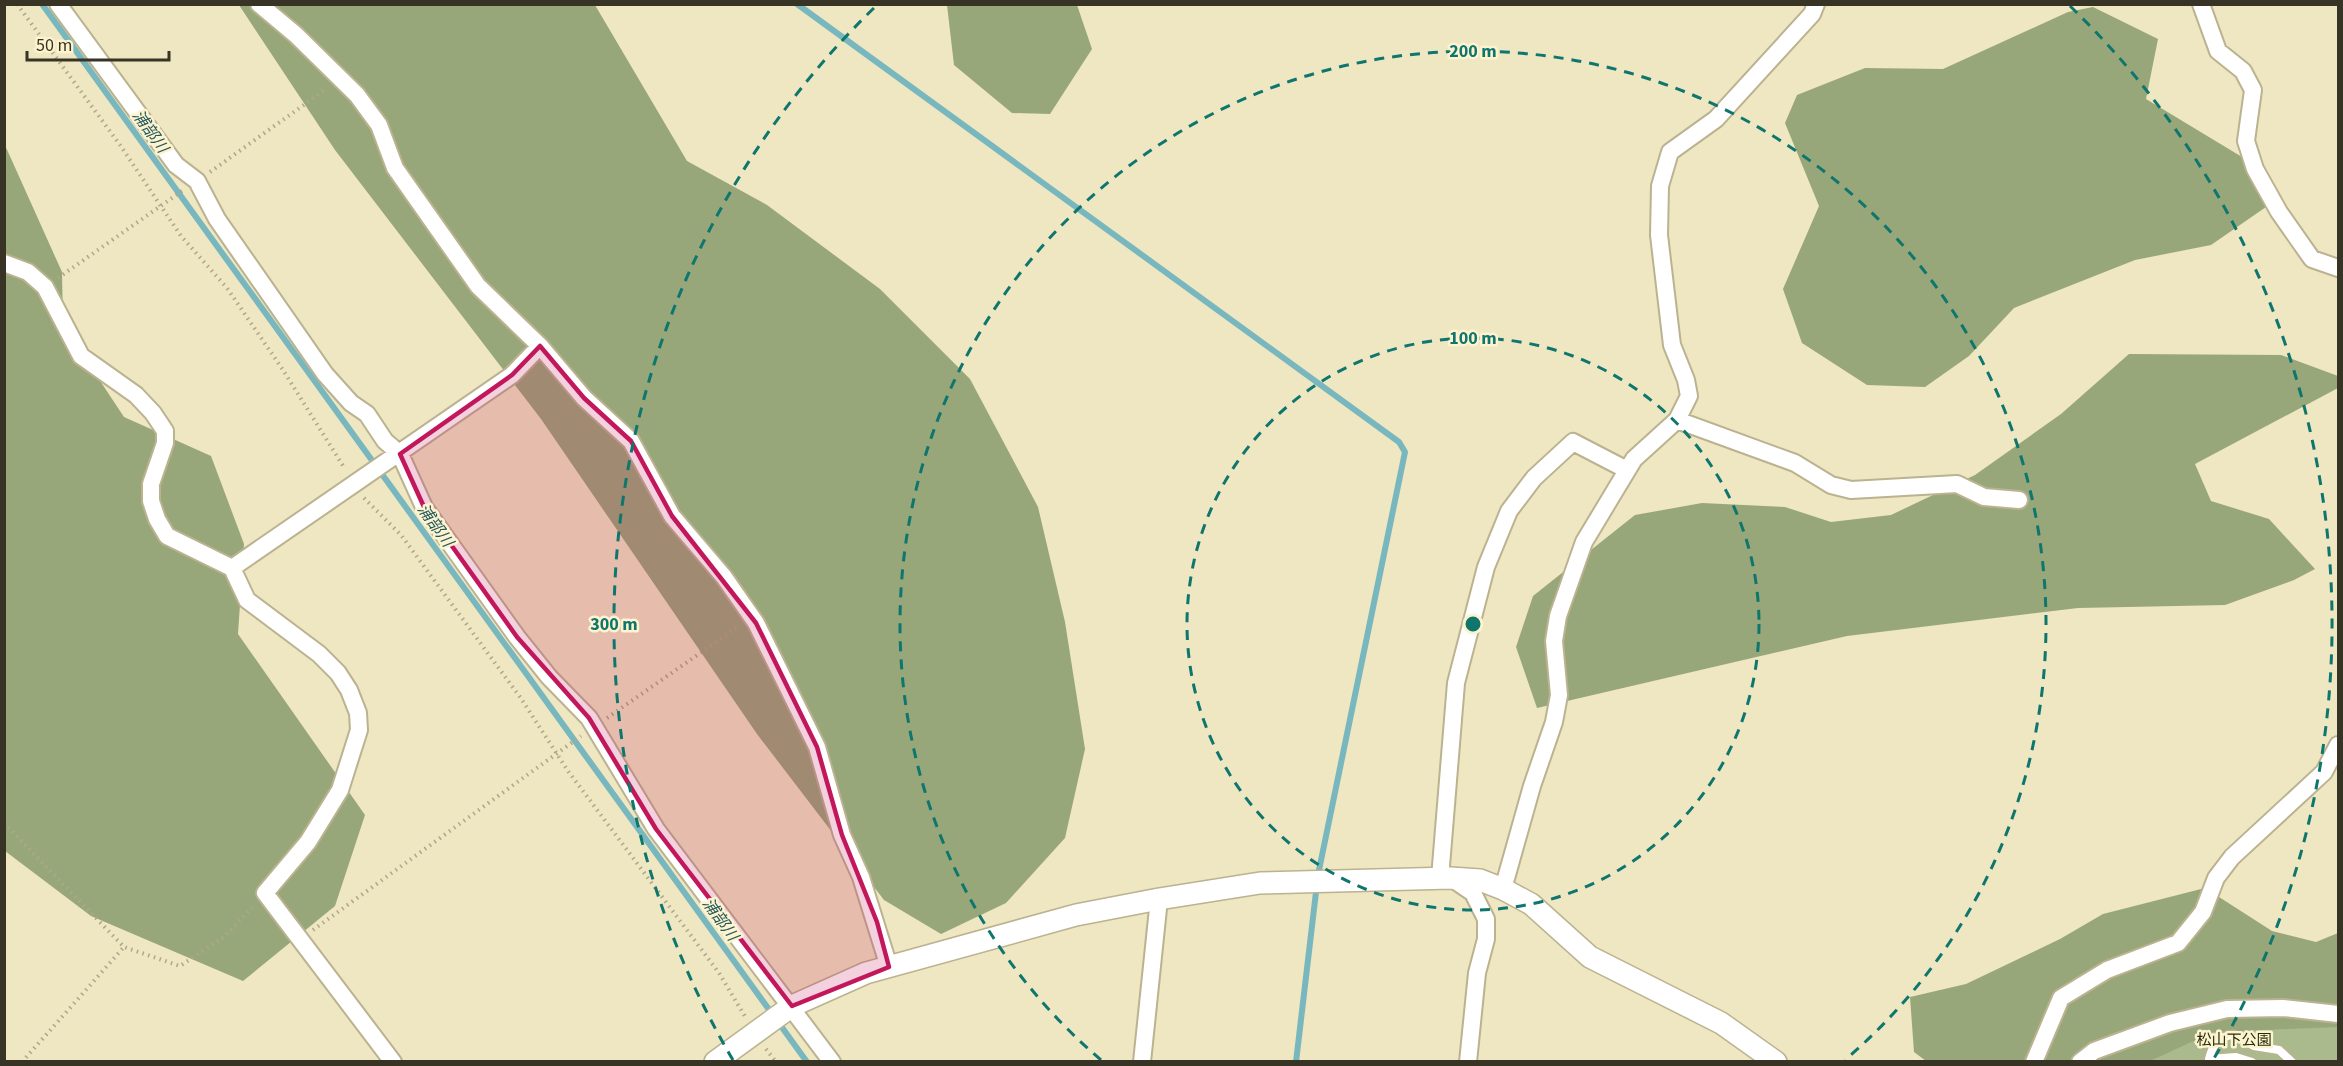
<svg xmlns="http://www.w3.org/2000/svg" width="2343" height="1066" viewBox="0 0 2343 1066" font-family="'Source Sans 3','Noto Sans JP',sans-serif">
<rect width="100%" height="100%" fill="#efe6c2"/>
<path fill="#aaba8d" d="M 2338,1024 L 2338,1061 L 2097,1062 L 2176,1030 Z"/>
<path fill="#98a779" d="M 239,5 L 595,5 L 687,161 L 767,205 L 880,289 L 970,379 L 1038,507 L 1065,622 L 1085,749 L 1065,838 L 1006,903 L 941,934 L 884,900 L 757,734 L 541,419 L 335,150 Z
M 947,5 L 1077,5 L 1092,49 L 1050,114 L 1012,113 L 954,65 Z
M 2093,7 L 2158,39 L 2146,99 L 2242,157 L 2266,207 L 2211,245 L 2135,260 L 2014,308 L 1969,356 L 1925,387 L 1867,385 L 1802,343 L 1783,289 L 1819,206 L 1785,123 L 1797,95 L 1865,68 L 1943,69 L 2068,12 Z
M 4,143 L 62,272 L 63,325 L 124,417 L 211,456 L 244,544 L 238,634 L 365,815 L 335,906 L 243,981 L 91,916 L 5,851 Z
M 2129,354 L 2281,355 L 2338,376 L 2338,388 L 2195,464 L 2211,501 L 2269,519 L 2315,569 L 2294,580 L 2225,605 L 2078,608 L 1847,636 L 1537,708 L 1516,647 L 1533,596 L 1635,515 L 1702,503 L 1785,507 L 1831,522 L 1891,515 L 1975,475 L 2061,414 Z
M 2205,888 L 2272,931 L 2316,942 L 2338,933 L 2338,1027 L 2213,1032 L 2150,1061 L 1926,1061 L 1914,1052 L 1910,997 L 1966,984 L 2060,939 L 2103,914 Z"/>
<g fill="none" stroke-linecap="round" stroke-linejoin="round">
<path stroke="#78b7bd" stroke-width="6" d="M 42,4 L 807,1062
M 797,4 L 1399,442 L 1405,452 L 1318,875 L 1296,1062"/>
<g stroke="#bbb290" stroke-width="11">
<path id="service" d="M 2252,1062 L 2236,1057 L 2209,1059 C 2213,1044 2218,1036 2234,1035 L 2254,1046 L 2279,1050 L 2292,1062"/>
</g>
<g stroke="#bbb290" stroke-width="20">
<path id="minor" d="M 58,4 L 176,165 L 197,181 L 217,219 L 325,374 L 351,403 L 367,414 L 385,441 L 400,454 L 424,507 L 517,637 L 549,677 L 589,718 L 656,829 L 832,1062
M 259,4 L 296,35 L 357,95 L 379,125 L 395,168 L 478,286 L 540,346 L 584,398 L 631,441 L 672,516 L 724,577 L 756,623 L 817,747 L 842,835 L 861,877 L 889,967
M 2201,4 L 2218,51 L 2243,71 L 2253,90 L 2246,141 L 2255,169 L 2279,212 L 2312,259 L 2338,268
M 4,263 L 28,272 L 45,287 L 81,356 L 136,395 L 153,413 L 165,431 L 165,443 L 151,484 L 151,501 L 157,519 L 167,536 L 232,568 L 247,600 L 319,654 L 338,673 L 349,690 L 358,713 L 359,730 L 340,790 L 308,842 L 265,893 L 393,1062
M 1677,420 L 1795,463 L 1831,485 L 1851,490 L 1957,484 L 1984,497 L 2019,500
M 232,568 L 512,375 L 540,346
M 1440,878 L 1456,683 L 1486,567 L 1509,511 L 1534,478 L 1573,442 L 1627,470
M 1451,878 L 1473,893 L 1486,919 L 1486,939 L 1477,973 L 1468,1062
M 1503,889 L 1532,786 L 1554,722 L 1559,695 L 1554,641 L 1558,616 L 1584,542 L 1634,459 L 1677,420 L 1689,396 L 1686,380 L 1672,345 L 1659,235 L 1660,186 L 1670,152 L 1716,119 L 1812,14 L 1816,4
M 1142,1062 L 1159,899
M 2034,1062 L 2061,998 L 2107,970 L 2178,943 L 2203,912 L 2216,878 L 2232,857 L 2324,772 L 2338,745
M 2080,1062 L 2094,1051 L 2170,1023 L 2227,1009 L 2283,1008 L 2338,1014"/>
</g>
<g stroke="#bbb290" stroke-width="24">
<path id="tertiary" d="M 715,1062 L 792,1006 L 866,973 L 1076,915 L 1159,899 L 1260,883 L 1451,878 L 1480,880 L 1503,889 L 1531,904 L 1590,957 L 1721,1023 L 1776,1062"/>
</g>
<path stroke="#aea78b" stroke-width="4" stroke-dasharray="1.5 4.5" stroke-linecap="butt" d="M 17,4 L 120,145 L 181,236 L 227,288 L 283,370 L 345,469
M 210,172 L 326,89
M 58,278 L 182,191
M 364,498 L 401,535 L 520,697 L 568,771 L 719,973 L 746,1018
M 607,718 L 739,626
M 4,823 L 124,947 L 180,966 L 224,937 L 254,905
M 313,930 L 581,736
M 766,1049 L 776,1062
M 22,1062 L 124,947"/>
<use href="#service" stroke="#fff" stroke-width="8"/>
<use href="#minor" stroke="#fff" stroke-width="16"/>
<use href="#tertiary" stroke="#fff" stroke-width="21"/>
</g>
<path fill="#c2185b" fill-opacity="0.2" stroke="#c2185b" stroke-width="4.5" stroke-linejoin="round" d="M 540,346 L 584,398 L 631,441 L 672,516 L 756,623 L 817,747 L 842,835 L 877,922 L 889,967 L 792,1006 L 656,829 L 589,718 L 517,637 L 424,507 L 400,454 L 512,375 Z"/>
<g fill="none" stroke="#0f766e" stroke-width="3" stroke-dasharray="10 8">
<circle cx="1473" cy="624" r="286"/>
<path d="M1101 1060A573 573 0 1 1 1845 1060"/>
<path d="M733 1060A859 859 0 0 1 876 6M2070 6A859 859 0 0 1 2213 1060"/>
</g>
<g text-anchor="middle" stroke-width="5" stroke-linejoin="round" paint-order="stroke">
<g font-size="15" fill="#242e0a" stroke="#fdf3cf">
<text x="2234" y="1045">松山下公園</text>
</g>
<g font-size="16" font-style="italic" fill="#23595e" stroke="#fdf3cf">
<text transform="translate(151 131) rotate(54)" y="6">浦部川</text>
<text transform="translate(436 525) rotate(54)" y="6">浦部川</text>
<text transform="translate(721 919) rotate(54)" y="6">浦部川</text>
</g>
</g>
<circle cx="1473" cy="624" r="9" fill="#0f766e" stroke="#fdf3cf" stroke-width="3"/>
<g font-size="18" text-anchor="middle" font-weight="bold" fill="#0f766e" stroke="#fdf3cf" stroke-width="5" stroke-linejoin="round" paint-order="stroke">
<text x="1473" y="57">200 m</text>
<text x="1473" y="344">100 m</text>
<text x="614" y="630">300 m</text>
</g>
<rect width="2343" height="1066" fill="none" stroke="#373325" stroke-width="12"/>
<path d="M27 51v9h142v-9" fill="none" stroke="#373325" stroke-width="3"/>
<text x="36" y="51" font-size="18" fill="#373325" stroke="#fdf3cf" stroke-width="4.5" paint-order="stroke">50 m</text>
</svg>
